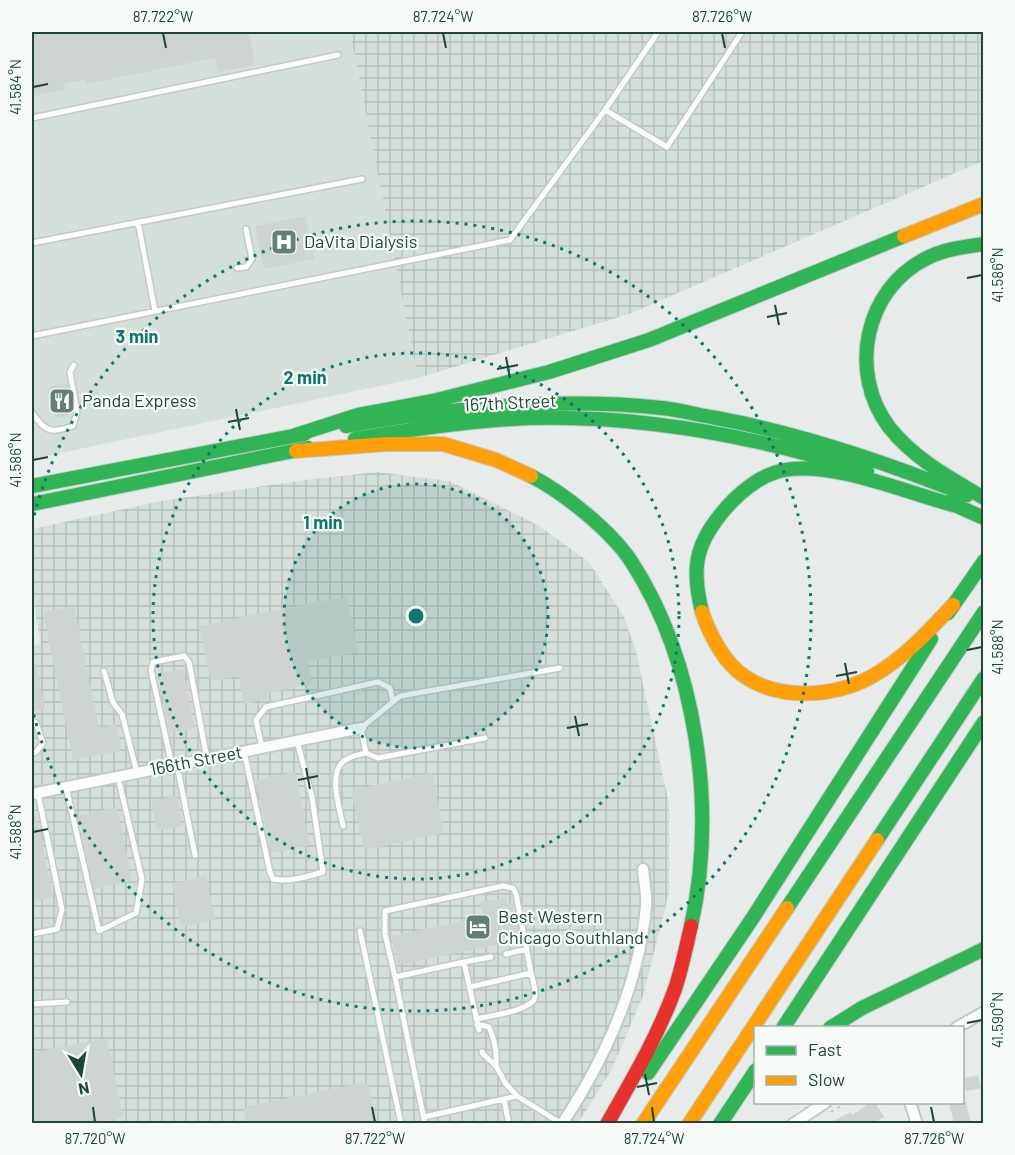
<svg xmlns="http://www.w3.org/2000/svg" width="1015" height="1155" viewBox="0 0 1015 1155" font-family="Barlow,sans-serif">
<defs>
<pattern id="industrial-grid" width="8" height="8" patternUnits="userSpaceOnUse" patternTransform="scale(1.5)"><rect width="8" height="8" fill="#d4dfd9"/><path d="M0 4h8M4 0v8" fill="none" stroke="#b6c1bb"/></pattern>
</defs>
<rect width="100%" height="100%" fill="#e7ecea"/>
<path fill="#d4dfd9" d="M 32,32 L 350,32 L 418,378 L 32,459 Z"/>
<path fill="url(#industrial-grid)" d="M 350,32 L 983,32 L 983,161 L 629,314 L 418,378 Z
M 377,472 L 449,481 L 536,524 L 589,562 L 624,617 L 636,651 L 669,804 L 669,893 L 643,996 L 611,1071 L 578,1123 L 32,1123 L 32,646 L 41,644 L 32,593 L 32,529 L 161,501 L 305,480 Z"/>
<path fill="#cdd4d1" d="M 32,32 L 249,32 L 255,65 L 218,72 L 215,58 L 86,84 L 85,80 L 64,84 L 65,90 L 33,96 Z
M 305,216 L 314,259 L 264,269 L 255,226 Z
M 67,383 L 71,415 L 56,418 L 50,386 Z
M 347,596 L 358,652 L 308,662 L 312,684 L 268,693 L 269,698 L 244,704 L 239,676 L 211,681 L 199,626 Z
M 74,606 L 99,728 L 116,724 L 121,750 L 73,760 L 43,612 Z
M 36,664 L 45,709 L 32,712 L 32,665 Z
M 183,669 L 195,728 L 170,733 L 158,674 Z
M 295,772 L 310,845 L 271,853 L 256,780 Z
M 432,773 L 444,833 L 364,850 L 351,790 Z
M 177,796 L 183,826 L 157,831 L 151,801 Z
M 117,807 L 132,881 L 94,889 L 78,816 Z
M 36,813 L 53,897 L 32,902 L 32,814 Z
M 206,876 L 215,920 L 181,927 L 172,883 Z
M 506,897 L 507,904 L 513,903 L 520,940 L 398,965 L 392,936 L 483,917 L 480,902 Z
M 107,1038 L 123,1117 L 92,1124 L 32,1124 L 32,1053 Z
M 978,1075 L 981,1088 L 966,1091 L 964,1078 Z
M 368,1082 L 377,1124 L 246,1124 L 243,1107 Z
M 872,1102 L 875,1102 L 884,1117 L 872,1124 L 827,1124 L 851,1112 L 852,1115 Z
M 949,1102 L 966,1102 L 971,1124 L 954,1124 Z"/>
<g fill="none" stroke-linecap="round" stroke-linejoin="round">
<g stroke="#c4c9c7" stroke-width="8">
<path id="lane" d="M 605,110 L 658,32
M 32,118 L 338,55
M 138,222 L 155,311
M 32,243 L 362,179
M 237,268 L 246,267 L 252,259 L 246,229
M 32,336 L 510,240 L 605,110 L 667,147 L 742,32
M 33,414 C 46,433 52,433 73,426 L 77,412 L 70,372 L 74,365
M 104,671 L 113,703 L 122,714 L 137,773
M 32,721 L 36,723 L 43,743 L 36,752 L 32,753
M 485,738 L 378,758 L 366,753 L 361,728 L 400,696 L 560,668
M 262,748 L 256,720 L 266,707 L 378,682 L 390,688 L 393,702
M 244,751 L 270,872 L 273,879 C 290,882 306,877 323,872 L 312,797 L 297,741
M 177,765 L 195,855
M 172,766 L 151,670 L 153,662 L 184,656 L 189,662 L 207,759
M 66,787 L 99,931 L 136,913 L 142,879 L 118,777
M 343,826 C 340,810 330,780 340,765 C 346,757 357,755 366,753
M 360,931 L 401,1124
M 32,934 L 57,929 L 62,910 L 38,793
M 506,954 L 527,949
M 464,962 L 491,957
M 395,977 L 385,934 L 385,911 L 503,886 L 513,888 L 516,894 L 531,973 L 470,987
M 32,1004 L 67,1002
M 476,1019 C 489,1016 532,1011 535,997 C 536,990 533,980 531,973
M 477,1024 L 489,1027 C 495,1040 497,1052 496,1066
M 482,1052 L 483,1054 L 496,1066 L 506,1084 L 517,1096 L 562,1124
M 504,1100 L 509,1124
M 424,1117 L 517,1096
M 425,1124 L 395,977 L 464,962 L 479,1030"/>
</g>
<g stroke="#c4c9c7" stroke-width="14">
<path id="street" d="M 32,794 L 361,728
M 956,1028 L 984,1012
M 910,1102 L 917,1124
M 562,1124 C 605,1059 639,985 646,906 C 647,894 644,881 643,869
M 793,1124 L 826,1102"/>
</g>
<g stroke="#c2cac7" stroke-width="16">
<path id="fast" d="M 984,244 C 964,247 945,249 927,258 C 864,289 848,373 889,427 C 914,459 950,478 984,498
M 346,426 C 450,408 557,397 662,408 C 680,410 698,415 716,418 C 803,434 885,462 967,495
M 293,436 L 358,415 L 433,401 L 549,372 L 649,340 L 904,236
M 355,439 C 413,429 472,420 531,418 C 646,415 758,437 867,471
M 531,476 C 564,493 610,530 631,561 C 697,663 717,809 691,926
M 32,486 L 304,434
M 948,502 L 984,518
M 32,504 L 308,448
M 702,612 C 692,571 694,547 721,514 C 736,495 759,475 784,470 C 834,461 907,493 957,506
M 948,613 L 984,561
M 877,840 L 984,678
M 787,908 L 984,612
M 783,1028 L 984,722
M 830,1028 L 862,1008 L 984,949
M 648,1073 L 752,919 L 931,639
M 720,1124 L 756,1070"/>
</g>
<g stroke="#c2cac7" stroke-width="16">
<path id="slow" d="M 904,236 L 984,204
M 296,451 L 387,444 L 443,444 L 496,460 L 531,476
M 702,612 C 709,633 724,663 744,676 C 780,701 834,697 871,677 C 903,659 928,632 953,605
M 643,1124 L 787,908
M 689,1124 L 877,840"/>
</g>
<g stroke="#c2cac7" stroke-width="16">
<path id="jam" d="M 607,1124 C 632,1080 658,1036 675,989 C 682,968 686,947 691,926"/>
</g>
<path stroke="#c2ccc8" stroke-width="2" stroke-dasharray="3 4.5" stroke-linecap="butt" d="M 831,1112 L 848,1102"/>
<use href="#lane" stroke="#fbfcfc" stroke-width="5"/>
<use href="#street" stroke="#fbfcfc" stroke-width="10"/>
<use href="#fast" stroke="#30b455" stroke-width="14"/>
<use href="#slow" stroke="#ff9f0a" stroke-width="14"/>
<use href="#jam" stroke="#e5322d" stroke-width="14"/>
</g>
<path fill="none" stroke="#214438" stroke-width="2" d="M 163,33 L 166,48M 443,33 L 446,48M 722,33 L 725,48M 33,87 L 48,84M 967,278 L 982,275M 775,305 L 779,325M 767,317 L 787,313M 506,357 L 510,378M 497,369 L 518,365M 236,409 L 240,430M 228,422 L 249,418M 33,460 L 48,457M 967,650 L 982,647M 845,663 L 849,684M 836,676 L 857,672M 575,716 L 579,736M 567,728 L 588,724M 306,768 L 310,789M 298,780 L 318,776M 33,832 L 48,829M 967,1023 L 982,1020M 645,1074 L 649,1095M 637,1087 L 657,1083M 93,1107 L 95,1122M 372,1107 L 375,1122M 652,1107 L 654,1122M 931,1107 L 934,1122"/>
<circle cx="416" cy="616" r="132" fill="#0f766e" fill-opacity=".12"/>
<g fill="none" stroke="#0f766e" stroke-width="3" stroke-dasharray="3 6">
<circle cx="416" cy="616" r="132"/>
<circle cx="416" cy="616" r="263"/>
<path d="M32 524A395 395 0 1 1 32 708"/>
</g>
<defs>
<g id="hospital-square" transform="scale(1.35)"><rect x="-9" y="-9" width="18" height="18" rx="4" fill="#667f76" stroke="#f6fbf8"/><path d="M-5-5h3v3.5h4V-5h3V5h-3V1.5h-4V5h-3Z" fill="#fff"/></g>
<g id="restaurant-square" transform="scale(1.35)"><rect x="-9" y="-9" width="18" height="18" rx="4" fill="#667f76" stroke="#f6fbf8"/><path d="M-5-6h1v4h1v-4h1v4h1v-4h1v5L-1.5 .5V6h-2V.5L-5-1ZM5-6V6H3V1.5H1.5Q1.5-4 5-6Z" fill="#fff"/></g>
<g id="hotel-square" transform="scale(1.35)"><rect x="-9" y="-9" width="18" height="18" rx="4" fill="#667f76" stroke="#f6fbf8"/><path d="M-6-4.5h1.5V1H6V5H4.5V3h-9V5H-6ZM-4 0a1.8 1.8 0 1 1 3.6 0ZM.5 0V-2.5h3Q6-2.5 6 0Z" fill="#fff"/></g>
</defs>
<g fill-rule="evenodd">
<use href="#hospital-square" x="284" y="242"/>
<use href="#restaurant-square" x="62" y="401"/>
<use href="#hotel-square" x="478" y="927"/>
</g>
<g text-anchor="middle" stroke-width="4.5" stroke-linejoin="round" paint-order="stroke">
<g font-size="18" fill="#214438" stroke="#f6fbf8" text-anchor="start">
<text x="304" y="248">DaVita Dialysis</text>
<text x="82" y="407">Panda Express</text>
<text x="498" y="923">Best Western<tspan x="498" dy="21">Chicago Southland</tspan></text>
</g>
<g font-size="18" fill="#214438" stroke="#f6fbf8">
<text transform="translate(510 403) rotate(-3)" y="6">167th Street</text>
<text transform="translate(196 761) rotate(-11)" y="6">166th Street</text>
</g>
</g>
<circle cx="416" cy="616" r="9" fill="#0f766e" stroke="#f6fbf8" stroke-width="3"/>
<g font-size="18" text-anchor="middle" font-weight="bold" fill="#0f766e" stroke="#f6fbf8" stroke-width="4.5" stroke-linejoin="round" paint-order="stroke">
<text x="137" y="343">3 min</text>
<text x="305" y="384">2 min</text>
<text x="323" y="529">1 min</text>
</g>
<rect width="1015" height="1155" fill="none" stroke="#f6fbf8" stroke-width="66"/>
<rect x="754" y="1026" width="210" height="78" fill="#f6fbf8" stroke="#a1b2ab" stroke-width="1.5"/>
<rect x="766" y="1046" width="30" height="9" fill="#30b455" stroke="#a1b2ab" stroke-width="1.5"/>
<text x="808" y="1056" font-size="18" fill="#214438">Fast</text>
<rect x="766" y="1076" width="30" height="9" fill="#ff9f0a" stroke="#a1b2ab" stroke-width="1.5"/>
<text x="808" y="1086" font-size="18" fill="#214438">Slow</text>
<g transform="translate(81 1074) rotate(169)" stroke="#f6fbf8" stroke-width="4.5" paint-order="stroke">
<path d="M0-4.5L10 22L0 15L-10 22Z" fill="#214438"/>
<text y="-9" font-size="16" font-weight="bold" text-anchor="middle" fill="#214438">N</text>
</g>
<rect x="33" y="33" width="949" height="1089" fill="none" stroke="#214438" stroke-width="2"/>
<g font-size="15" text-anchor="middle" fill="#214438">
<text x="163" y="22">87.722°W</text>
<text x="443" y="22">87.724°W</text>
<text x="722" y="22">87.726°W</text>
<text transform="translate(16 87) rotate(-90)" y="5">41.584°N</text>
<text transform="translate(998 275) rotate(-90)" y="5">41.586°N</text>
<text transform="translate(16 460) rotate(-90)" y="5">41.586°N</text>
<text transform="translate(998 647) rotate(-90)" y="5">41.588°N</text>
<text transform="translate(16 832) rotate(-90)" y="5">41.588°N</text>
<text transform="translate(998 1020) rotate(-90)" y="5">41.590°N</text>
<text x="95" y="1144">87.720°W</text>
<text x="375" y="1144">87.722°W</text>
<text x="654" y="1144">87.724°W</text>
<text x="934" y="1144">87.726°W</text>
</g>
</svg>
